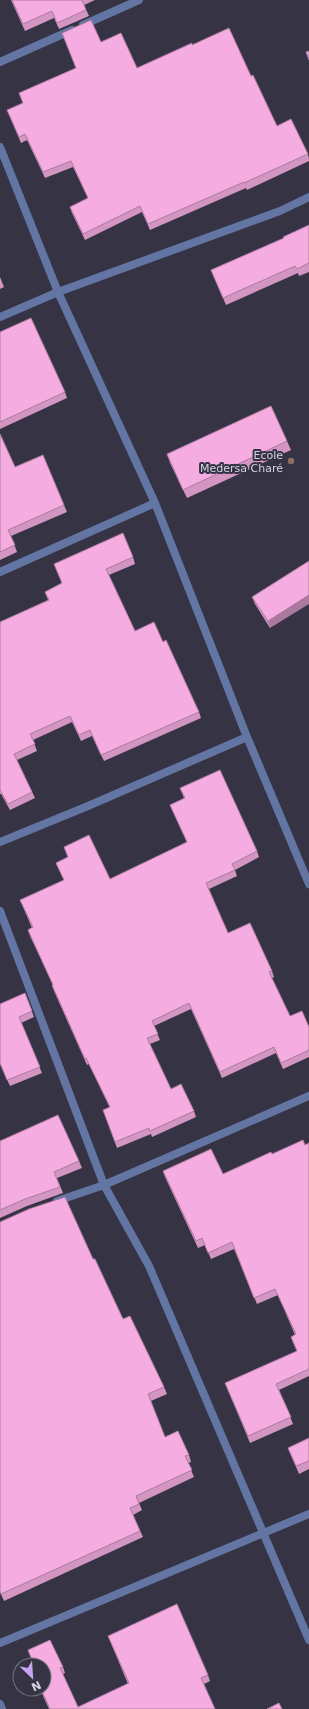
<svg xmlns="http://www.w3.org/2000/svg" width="309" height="1709" viewBox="0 0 309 1709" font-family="'DejaVu Sans',sans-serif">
<rect width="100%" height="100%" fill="#353344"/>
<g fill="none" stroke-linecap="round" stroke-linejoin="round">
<path stroke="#6375a3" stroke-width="8" d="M 83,25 L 139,0
M 0,62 L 72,30
M 0,147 L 58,292 L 155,503 L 247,737 L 309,884
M 0,317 L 58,292 L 280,211 L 309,197
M 0,572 L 155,503
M 0,842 L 88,806 L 247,737
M 0,911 L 104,1185 L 149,1266 L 309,1640
M 57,1201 L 104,1185 L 309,1096
M 0,1643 L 309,1514
M 0,1704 L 2,1709"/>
</g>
<path fill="#d395c2" d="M 11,0 L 95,0 L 84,5 L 89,16 L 59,29 L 54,18 L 25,31 Z
M 62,33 L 101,42 L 137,68 L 192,45 L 251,76 L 277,126 L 308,154 L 309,159 L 309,161 L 247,190 L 246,188 L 150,230 L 142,212 L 85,240 L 72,213 L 70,207 L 88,198 L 73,167 L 45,178 L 27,140 L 21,143 L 7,110 L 23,103 L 19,93 L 76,68 Z
M 309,225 L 309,272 L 299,276 L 298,273 L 226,305 L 211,270 L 284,238 Z
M 0,277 L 4,287 L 0,289 Z
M 0,332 L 65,392 L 67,398 L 0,429 Z
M 0,434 L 15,467 L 64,505 L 67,512 L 11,536 L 17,552 L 0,560 Z
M 287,441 L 291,450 L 187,498 L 170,463 L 167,454 Z
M 133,557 L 135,564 L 109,575 L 135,631 L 163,642 L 199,712 L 201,718 L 104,761 L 92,736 L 81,741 L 72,722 L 33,740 L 37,751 L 17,760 L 35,798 L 10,810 L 1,794 L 0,794 L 0,622 L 48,600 L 45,592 L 62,583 L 54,564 Z
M 309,561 L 270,628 L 255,604 L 252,597 Z
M 180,788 L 257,851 L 259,857 L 235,870 L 237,876 L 209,889 L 228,933 L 272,971 L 274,977 L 272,978 L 290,1016 L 309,1027 L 309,1057 L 283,1069 L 276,1053 L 222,1078 L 191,1009 L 154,1026 L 160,1040 L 150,1044 L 171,1089 L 194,1111 L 196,1117 L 152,1137 L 151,1134 L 117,1148 L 103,1110 L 110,1108 L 89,1064 L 87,1065 L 54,991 L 52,985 L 53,985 L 30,936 L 28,930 L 32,928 L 20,900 L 64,880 L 56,863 L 68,857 L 64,847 L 110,879 L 187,842 L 170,805 L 184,798 Z
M 25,993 L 34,1017 L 21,1023 L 42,1073 L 10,1086 L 0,1064 L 0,1004 Z
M 0,1141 L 79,1161 L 82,1168 L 57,1178 L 63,1193 L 27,1206 L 0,1218 Z
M 309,1143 L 309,1376 L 279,1390 L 293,1424 L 250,1443 L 225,1383 L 297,1351 L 291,1337 L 295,1335 L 278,1295 L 257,1304 L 234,1249 L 211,1259 L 205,1245 L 198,1248 L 165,1177 L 163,1171 L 223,1174 L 272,1154 L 305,1145 Z
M 0,1222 L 93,1259 L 123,1319 L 164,1387 L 167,1394 L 151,1401 L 165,1437 L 189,1455 L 191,1462 L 188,1463 L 194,1477 L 139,1503 L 142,1510 L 133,1515 L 143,1537 L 4,1601 L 0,1592 Z
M 309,1438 L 309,1469 L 299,1474 L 288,1448 Z
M 108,1636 L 208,1675 L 210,1681 L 204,1684 L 215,1709 L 49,1709 L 40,1689 L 44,1689 L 28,1650 L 63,1667 L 65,1673 L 63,1674 L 78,1707 L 128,1684 Z"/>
<path fill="#ac799e" d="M 309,595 L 309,604 L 270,628 L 268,621 Z"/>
<path fill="#f5ade1" stroke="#ac799e" d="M 12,0 L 82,0 L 86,10 L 57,23 L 52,11 L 23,24 Z
M 91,20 L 101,42 L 121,33 L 137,68 L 192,43 L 192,45 L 229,28 L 251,76 L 253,75 L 277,126 L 291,119 L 308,154 L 244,183 L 244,182 L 148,224 L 140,206 L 83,234 L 70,207 L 88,198 L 71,161 L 43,172 L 25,134 L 19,137 L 7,110 L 23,103 L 19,93 L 76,68 L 62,33 Z
M 309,51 L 309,60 L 306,52 Z
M 309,225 L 309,263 L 297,269 L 295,266 L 223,298 L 211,270 L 284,238 L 283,237 Z
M 31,318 L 65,392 L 0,422 L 0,332 Z
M 271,406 L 287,441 L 183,490 L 167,454 Z
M 0,434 L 15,467 L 43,455 L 64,505 L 8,530 L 15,545 L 0,552 Z
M 123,533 L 133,557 L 106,569 L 135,631 L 154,622 L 163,642 L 166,640 L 199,712 L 101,755 L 90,730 L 79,735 L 70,716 L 30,734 L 35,744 L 14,754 L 32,792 L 8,804 L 0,790 L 0,622 L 49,600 L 45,592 L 62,583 L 54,564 Z
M 309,561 L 309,595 L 268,621 L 252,597 Z
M 220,770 L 257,851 L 232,864 L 235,870 L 206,883 L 228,933 L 250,923 L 272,971 L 269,972 L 290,1016 L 302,1011 L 309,1027 L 309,1050 L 281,1063 L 274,1047 L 220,1072 L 189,1003 L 152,1021 L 158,1034 L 147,1038 L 171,1089 L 181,1084 L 194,1111 L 150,1131 L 149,1128 L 115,1142 L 103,1110 L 110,1107 L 86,1058 L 85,1059 L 52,985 L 53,985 L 28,930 L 33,927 L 20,900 L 64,880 L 56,863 L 68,857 L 64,847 L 89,835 L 110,879 L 187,842 L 170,805 L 185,798 L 180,788 Z
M 25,993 L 32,1011 L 19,1017 L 40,1067 L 7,1080 L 0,1063 L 0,1004 Z
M 58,1115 L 79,1161 L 54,1172 L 60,1187 L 25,1199 L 0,1210 L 0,1141 Z
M 303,1140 L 305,1145 L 309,1143 L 309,1369 L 276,1384 L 291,1417 L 248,1436 L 225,1383 L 297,1351 L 291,1337 L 296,1334 L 275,1289 L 254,1298 L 232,1242 L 208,1253 L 202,1238 L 196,1241 L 163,1171 L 211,1149 L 223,1174 L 271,1152 L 272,1154 Z
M 65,1197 L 93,1259 L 95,1259 L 123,1319 L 130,1316 L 164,1387 L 148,1394 L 165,1437 L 178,1431 L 189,1455 L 185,1456 L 192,1470 L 136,1496 L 139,1504 L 130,1508 L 140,1531 L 1,1594 L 0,1591 L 0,1222 L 29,1209 Z
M 309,1438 L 309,1461 L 296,1466 L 288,1448 Z
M 177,1604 L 208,1675 L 201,1678 L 215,1709 L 50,1709 L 41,1689 L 44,1689 L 44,1665 L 34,1665 L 28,1650 L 50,1640 L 63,1667 L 60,1668 L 78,1707 L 129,1683 L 108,1636 Z
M 279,1703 L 282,1709 L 267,1709 Z"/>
<circle fill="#8d6e63" stroke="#353344" stroke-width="1.5" cx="291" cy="461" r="4"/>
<g text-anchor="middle" stroke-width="4" stroke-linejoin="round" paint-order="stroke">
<g font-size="11" fill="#d5d4de" stroke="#353344" text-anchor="end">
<text x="283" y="459">Ecole<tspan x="283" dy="13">Medersa Charé</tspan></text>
</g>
</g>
<g transform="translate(32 1677) rotate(155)"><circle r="19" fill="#353344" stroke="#757382"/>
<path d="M0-3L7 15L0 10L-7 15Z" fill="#c6a6f0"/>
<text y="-6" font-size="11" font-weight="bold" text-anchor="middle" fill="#d5d4de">N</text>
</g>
</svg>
